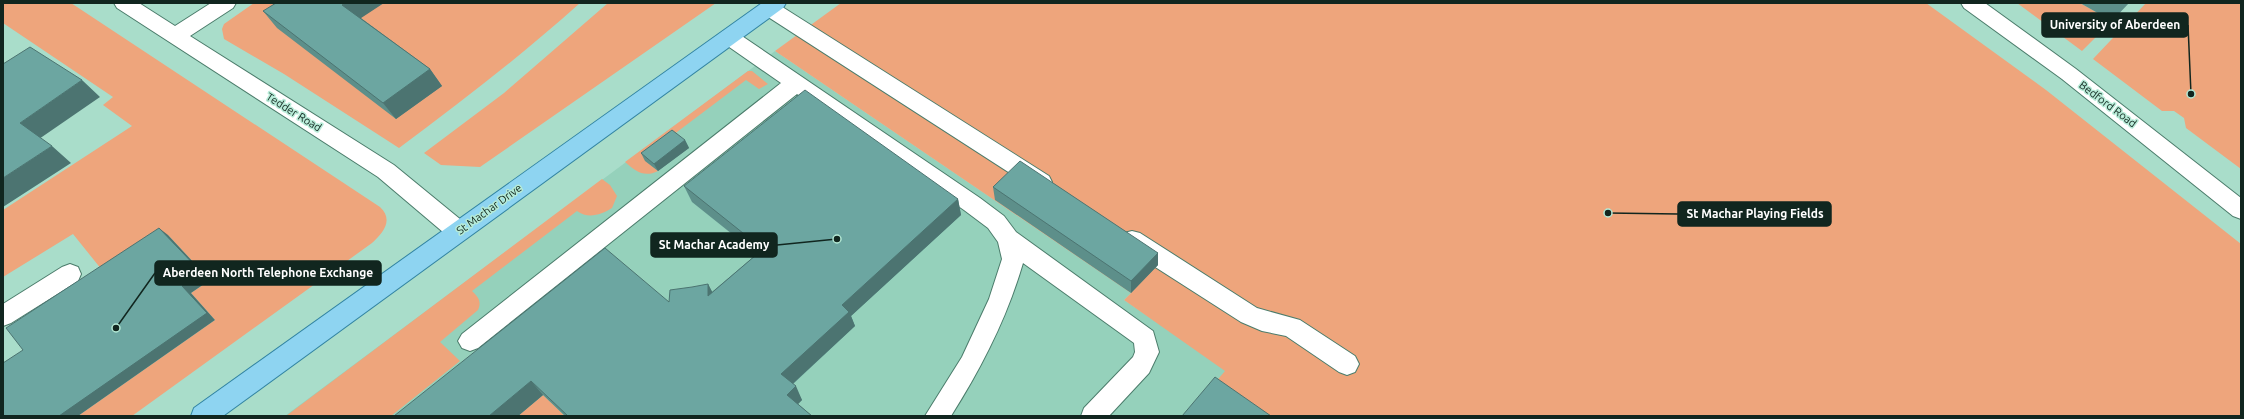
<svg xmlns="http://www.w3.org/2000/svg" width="2244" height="419" viewBox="0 0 2244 419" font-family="Ubuntu,sans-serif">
<rect width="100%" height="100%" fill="#a9ddca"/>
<path fill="#95d1bb" d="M 775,51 L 1131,293 L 1124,300 L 1295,416 L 285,416 Z"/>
<path fill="#eea57c" d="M 3,3 L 71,3 L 380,207 C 394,220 383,233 372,243 L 132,416 L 78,416 L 215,320 L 191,293 L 210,280 L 168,235 L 106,275 L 73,234 L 3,277 L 3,210 L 132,126 L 103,105 L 113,97 L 3,23 Z
M 254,3 L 580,3 C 522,55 461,102 399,148 L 284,74 L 224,39 L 222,29 L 224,24 Z
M 608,3 L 716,3 L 480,167 L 441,165 L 424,153 L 504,93 Z
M 841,3 L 1926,3 L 2046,90 L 2241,244 L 2241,416 L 1260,416 L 1214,384 L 1225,371 L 1124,300 L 1131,293 L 775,51 Z
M 2017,3 L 2080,3 L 2112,21 L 2082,51 Z
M 2146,3 L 2241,3 L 2241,169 L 2186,128 L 2184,118 L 2174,111 L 2162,111 L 2093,59 Z
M 748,71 L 752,71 L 768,84 L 759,89 L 746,80 L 673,135 L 646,161 L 658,171 C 644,178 635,171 625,162 Z
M 602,179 L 610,185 L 617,196 L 612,208 C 601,215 588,219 577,211 L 472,291 C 478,297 482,301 478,310 L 440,342 L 460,361 L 391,416 L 286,416 Z
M 543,395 L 565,416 L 518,416 Z"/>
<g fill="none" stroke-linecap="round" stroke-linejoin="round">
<g stroke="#4b7c6b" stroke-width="2">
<path id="minor" d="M 114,3 L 139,3 L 175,26 L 211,3 L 236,3 L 233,8 L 190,36 L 394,165 L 466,224 L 469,231 L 466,238 L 458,240 L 450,238 L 378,177 L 117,8 Z
M 762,3 L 776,3 L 1049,176 L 1052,182 L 1049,188 L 1041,191 L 1033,188 L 762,13 L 759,8 Z
M 1961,3 L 1985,3 L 2076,69 L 2241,198 L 2241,219 L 2233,216 L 2062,79 L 1964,8 Z
M 729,30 L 736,32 L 980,198 L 1004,216 L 1016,232 L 1153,331 L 1159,352 L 1149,373 L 1109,416 L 1081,416 L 1084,408 L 1133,357 L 1135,352 L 1134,343 L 1023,263 C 1007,318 982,367 951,416 L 925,416 L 962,357 L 989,299 L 1002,259 L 998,242 L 988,228 L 964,210 L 797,94 L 478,348 L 470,351 L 462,348 L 458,341 L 462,334 L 781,83 L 722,42 L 719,37 L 722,32 Z
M 1132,231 L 1140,233 L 1257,308 L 1300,320 L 1355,356 L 1359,364 L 1355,372 L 1347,375 L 1339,372 L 1286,336 L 1262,331 L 1241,322 L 1124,247 L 1121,240 L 1124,233 Z
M 70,264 L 78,267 L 81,274 L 78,281 L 11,323 L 3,326 L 3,304 L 62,267 Z"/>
</g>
<g stroke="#3284a2" stroke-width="2">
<path id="major" d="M 762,3 L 786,3 L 783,8 L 223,416 L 191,416 L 194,408 Z"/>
</g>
<use href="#minor" fill="#fff" fill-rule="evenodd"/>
<use href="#major" fill="#8ed4f1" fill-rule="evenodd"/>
</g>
<path fill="#5d8f8a" d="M 2080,3 L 2129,3 L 2112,21 Z
M 263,11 L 361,18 L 430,69 L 442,86 L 396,119 L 277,28 Z
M 685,140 L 689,148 L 658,171 L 645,161 L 641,153 Z
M 684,186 L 958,199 L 961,215 L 851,316 L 855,326 L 793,384 L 802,400 L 798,404 L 812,416 L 565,416 L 543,395 L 518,416 L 394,416 L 669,302 L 708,284 L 712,292 L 757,254 L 692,202 Z
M 993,187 L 1158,253 L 1158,265 L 1131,293 L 995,200 Z"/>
<path fill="#4c7471" d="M 345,3 L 384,3 L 355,22 L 342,5 Z
M 430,69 L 442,86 L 396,119 L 383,103 Z
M 82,80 L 100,97 L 39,139 L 20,123 Z
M 685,140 L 689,148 L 658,171 L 654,164 Z
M 52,146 L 71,163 L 3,207 L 3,178 Z
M 958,199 L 961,215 L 851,316 L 855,326 L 788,388 L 781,374 L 842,305 Z
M 159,228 L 168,235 L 210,280 L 191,293 L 215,320 L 78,416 L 59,416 L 182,286 Z
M 1158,253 L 1158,265 L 1131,293 L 1131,281 Z
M 708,284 L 716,299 L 708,296 Z
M 531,381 L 543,395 L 518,416 L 489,416 Z
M 796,386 L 802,400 L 794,408 L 787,395 Z"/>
<path fill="#6ca6a1" stroke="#4c7471" d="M 276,3 L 345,3 L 342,5 L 430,69 L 383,103 L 263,11 Z
M 30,47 L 82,80 L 20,123 L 52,146 L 3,178 L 3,64 Z
M 805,90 L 958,199 L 842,305 L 849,312 L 781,374 L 796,386 L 787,395 L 812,416 L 568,416 L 531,381 L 489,416 L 394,416 L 605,248 L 669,302 L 670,290 L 692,287 L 708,284 L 708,296 L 763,249 L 684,186 Z
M 672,130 L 685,140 L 654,164 L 641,153 Z
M 1020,161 L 1158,253 L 1131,281 L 993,187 Z
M 159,228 L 202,273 L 182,286 L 207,313 L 59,416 L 3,416 L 3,363 L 23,350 L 6,328 Z
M 1215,377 L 1271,416 L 1182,416 Z"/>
<g text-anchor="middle" stroke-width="3" stroke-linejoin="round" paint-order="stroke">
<g font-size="11" fill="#11261f" stroke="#b6ebd7">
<text transform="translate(2108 104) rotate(37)" y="4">Bedford Road</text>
<text transform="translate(294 112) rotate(32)" y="4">Tedder Road</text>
<text transform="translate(489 209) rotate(-36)" y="4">St Machar Drive</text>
</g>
</g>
<path fill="none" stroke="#11261f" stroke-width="1.5" d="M2191 94L2188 25M1608 213L1678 214M837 239L777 245M116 328L155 273"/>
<g fill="#11261f" stroke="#b6ebd7" stroke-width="1.5">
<circle cx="2191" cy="94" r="4"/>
<circle cx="1608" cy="213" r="4"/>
<circle cx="837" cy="239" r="4"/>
<circle cx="116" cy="328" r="4"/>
</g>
<g fill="#11261f" stroke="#11261f" stroke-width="1.5">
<rect x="2042" y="13" width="146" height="24" rx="4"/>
<rect x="1678" y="202" width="153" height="24" rx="4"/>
<rect x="651" y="233" width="126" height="24" rx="4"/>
<rect x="155" y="261" width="226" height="24" rx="4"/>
</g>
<g font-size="12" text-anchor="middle" font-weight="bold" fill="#fff">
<text x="2115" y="29">University of Aberdeen</text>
<text x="1755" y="218">St Machar Playing Fields</text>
<text x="714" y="249">St Machar Academy</text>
<text x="268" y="277">Aberdeen North Telephone Exchange</text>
</g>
<rect width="2244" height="419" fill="none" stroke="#11261f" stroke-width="8"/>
</svg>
